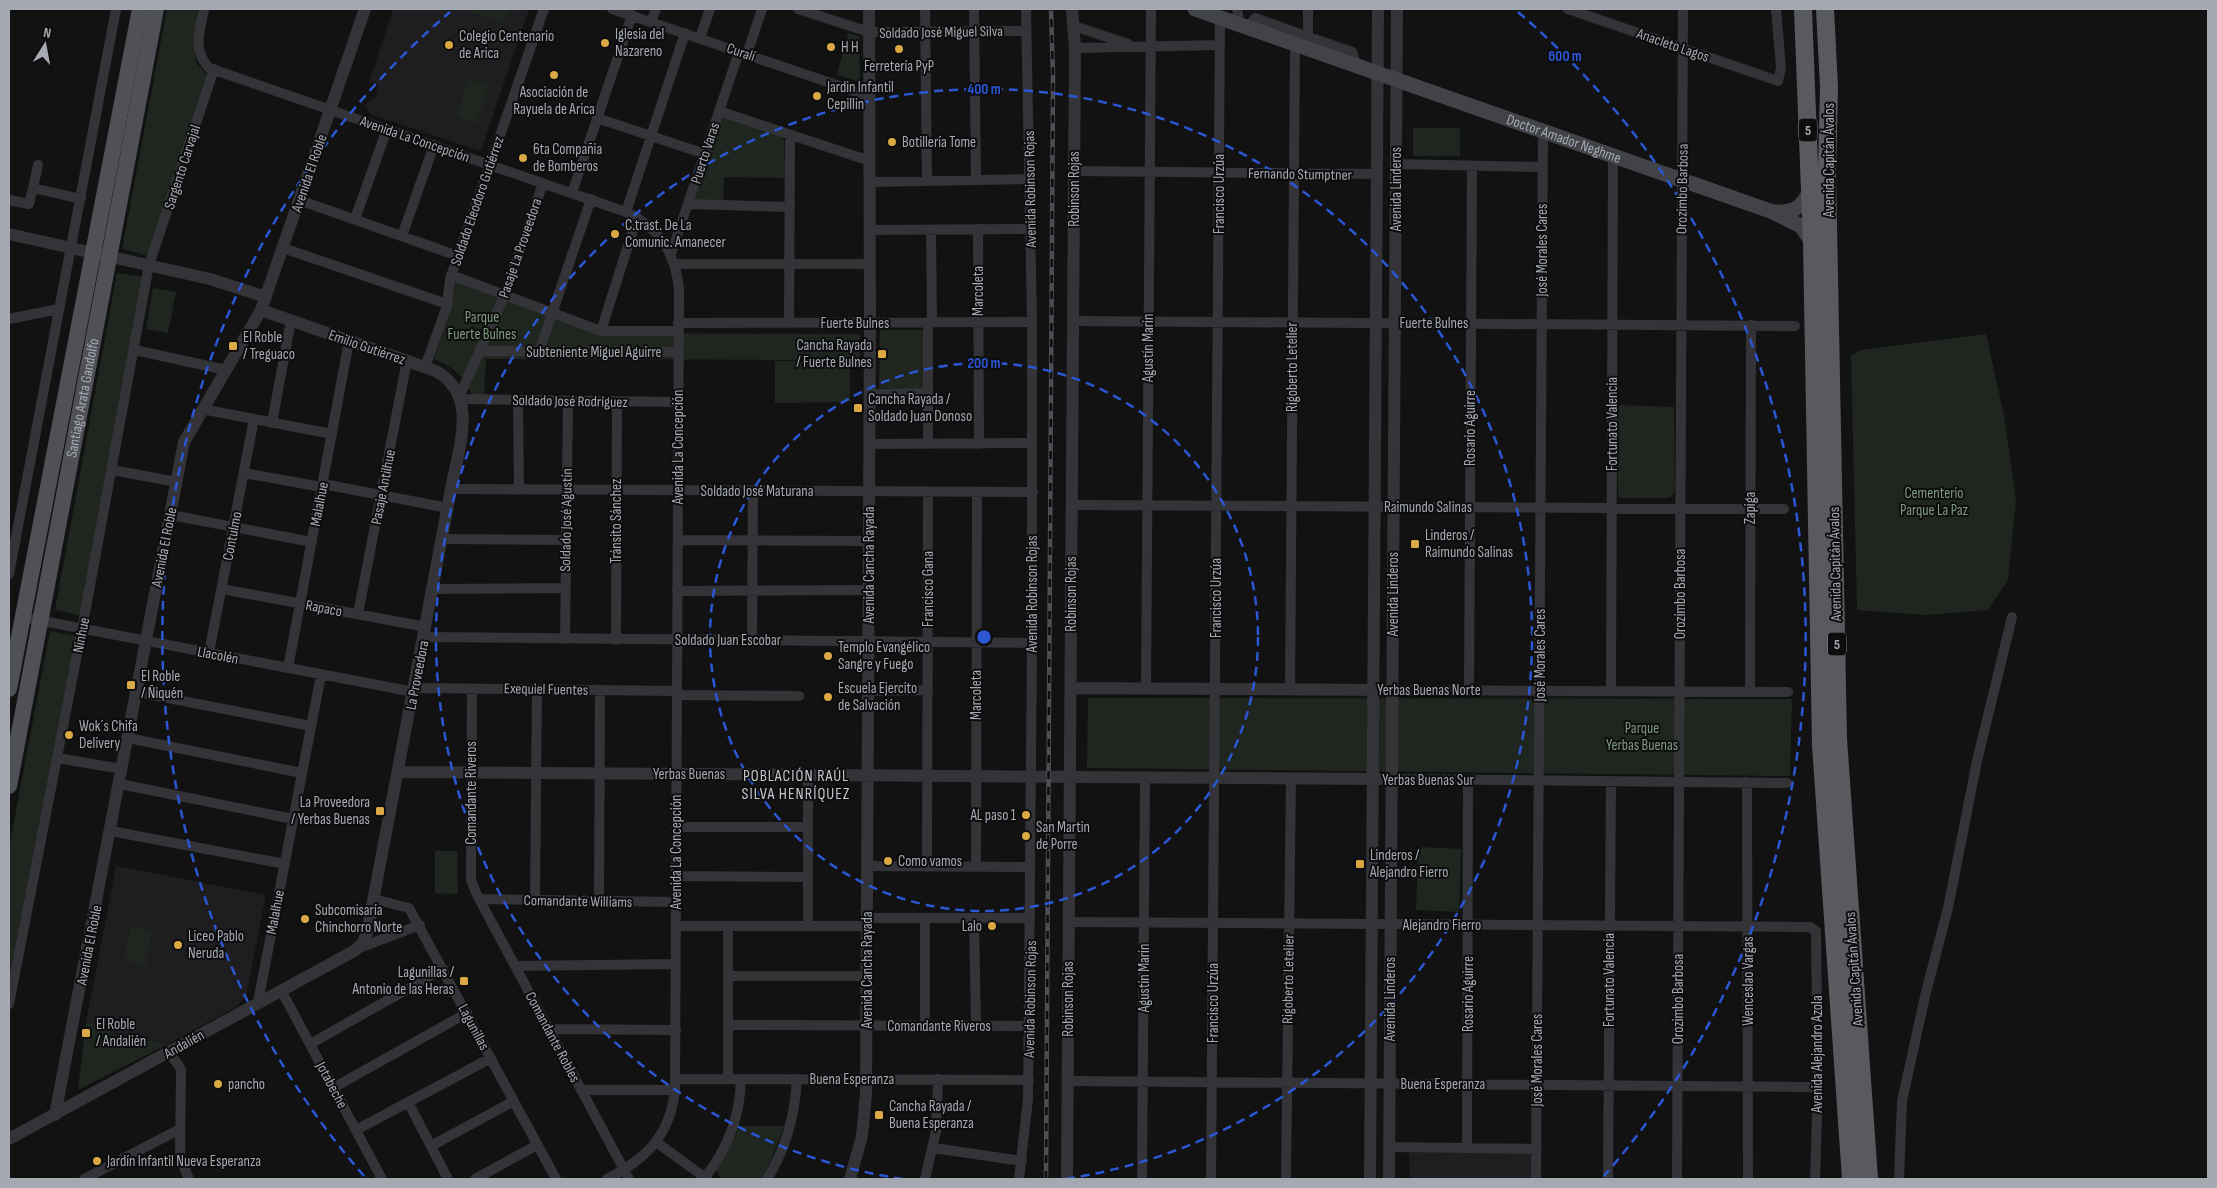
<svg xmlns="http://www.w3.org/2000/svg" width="2217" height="1188" viewBox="0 0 2217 1188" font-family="'Sofia Sans Condensed',sans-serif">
<rect width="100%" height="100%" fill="#121213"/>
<path fill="#1e1e20" d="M 393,9 L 529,9 L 481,151 L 370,114 L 366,107 L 367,102 L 375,98 L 378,85 L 369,82 Z
M 116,866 L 266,895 L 246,996 L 236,1007 L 168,1044 L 110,1033 L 111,1027 L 86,1023 Z
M 1409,1152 L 1530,1153 L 1535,1159 L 1534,1179 L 1410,1179 Z"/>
<path fill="#1f2620" d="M 167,9 L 200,9 L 194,40 L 196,62 L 207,75 L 150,256 L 122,249 Z
M 464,9 L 509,9 L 504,23 Z
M 848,33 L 859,36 L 860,82 L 837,75 Z
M 469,79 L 489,85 L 476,124 L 456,117 Z
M 722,116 L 782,136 L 784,141 L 785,178 L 724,177 L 723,201 L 695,201 L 695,193 Z
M 1413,128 L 1460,128 L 1460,156 L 1413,156 Z
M 117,273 L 144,277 L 84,616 L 55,610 Z
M 460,282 L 602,333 L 860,334 L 860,360 L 486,359 L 484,397 L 473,397 C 463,375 456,369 434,359 L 452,306 L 454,283 Z
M 153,288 L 176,292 L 168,333 L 146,329 Z
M 880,330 L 924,330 L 924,389 L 879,388 Z
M 1986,334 L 2004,416 L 2016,500 L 2008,580 L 1988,610 L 1925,615 L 1857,610 L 1851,355 L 1861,350 Z
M 775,361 L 850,361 L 850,402 L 775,403 Z
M 1617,405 L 1674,407 L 1675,492 L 1670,498 L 1620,498 L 1618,496 Z
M 50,631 L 76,636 L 9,976 L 9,848 Z
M 1088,698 L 1792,699 L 1790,776 L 1087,768 Z
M 1418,847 L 1461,849 L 1459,912 L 1416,910 Z
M 435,851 L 457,851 L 458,894 L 435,893 Z
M 131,926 L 152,931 L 145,966 L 124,961 Z
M 86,1023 L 111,1027 L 110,1034 L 168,1044 L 78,1090 Z
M 740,1126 L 784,1126 L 773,1156 L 762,1179 L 721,1179 L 716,1169 L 729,1149 Z"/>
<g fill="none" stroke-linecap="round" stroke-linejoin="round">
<path stroke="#343438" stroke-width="10" d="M 204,9 C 200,31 192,49 209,68 L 626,212 C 659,227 676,255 679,290 L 675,1090 C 670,1136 646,1159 607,1179
M 612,9 L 869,96
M 798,9 L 869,32 L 1026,31
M 925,9 L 927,181
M 974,9 L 976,180
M 1237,9 L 1240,25
M 1568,9 L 1778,81 L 1781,68 L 1776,9
M 651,22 L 656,9
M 1074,26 L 1128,44
M 1248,27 L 1255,18 L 1352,52 L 1356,65
M 1308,36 L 1308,9
M 700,38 L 710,9
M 1075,48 L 1220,45
M 747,54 L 762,9
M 719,111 L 870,161
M 597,118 L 705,154
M 1396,164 L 1542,167
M 1074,171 L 1376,174
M 870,182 L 1029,179
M 33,188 L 38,165
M 572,193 L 632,15
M 9,200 L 29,204 L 33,188 L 81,199
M 299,200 L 458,256
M 688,204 L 790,207
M 626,212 L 685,33
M 355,219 L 387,129
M 978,229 L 979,444
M 870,230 L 1031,229
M 931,230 L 932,322
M 402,236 L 434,145
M 283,248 L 447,304
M 671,254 L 739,52
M 675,264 L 870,264
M 451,275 L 601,331 L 679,331
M 9,319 L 59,309
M 1073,321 L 1795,326
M 678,323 L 1032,322
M 789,323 L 790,135
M 601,331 L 637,217
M 135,350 L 226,370
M 479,351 L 678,352
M 539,352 L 591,199
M 425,367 L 447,306 L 450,279 L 544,9
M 870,394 L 928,393
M 460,395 L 505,294 L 543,183
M 461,399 L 678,402
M 518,400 L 519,490
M 202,409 L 332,434
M 272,423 L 291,320
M 870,444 L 1032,443
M 928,444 L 928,322
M 112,470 L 177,482
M 244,473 L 322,487
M 323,484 L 448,508
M 451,489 L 1033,492
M 1072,505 L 1784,509
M 171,515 L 312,542
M 442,539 L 566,540
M 678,540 L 869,541
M 9,574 L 116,9
M 222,589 L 426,627
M 433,589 L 566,588
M 677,591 L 869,590
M 358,614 L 407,360
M 22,617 L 414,692
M 424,637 L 1032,643
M 565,639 L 568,401
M 616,640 L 617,402
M 752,640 L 753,491
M 209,653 L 254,419
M 288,668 L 349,341
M 415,688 L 677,691
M 1146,688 L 1151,9
M 472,689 L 471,880 L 477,895 L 629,1179
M 1290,689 L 1295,44
M 1392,690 L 1788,692
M 1469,690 L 1472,166
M 868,691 L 928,690
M 1611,691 L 1613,156
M 137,692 L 311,726
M 1750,692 L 1751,325
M 677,695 L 799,696
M 128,738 L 302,773
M 57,758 L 122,769
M 1392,779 L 1787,783
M 1747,782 L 1748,1179
M 120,784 L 293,819
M 677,827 L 808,827
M 111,831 L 285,864
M 867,866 L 1030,867
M 927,867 L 928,492
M 976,867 L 977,492
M 676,876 L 808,877
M 374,899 L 409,908 L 556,1179
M 479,899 L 676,902
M 535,900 L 537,689
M 599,901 L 600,690
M 867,918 L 1030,918
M 925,918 L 925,1026
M 974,918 L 976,1026
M 1069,922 L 1810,927 L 1816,931 L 1818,1087 L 1815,1179
M 676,926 L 867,926
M 808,926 L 808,775
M 359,948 L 420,925
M 515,966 L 676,964
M 728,976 L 867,976
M 281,990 L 382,1179
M 258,1002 L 321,675
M 9,1004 L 82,629 L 149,265 L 214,69
M 728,1025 L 1030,1026
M 548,1029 L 676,1030
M 310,1044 L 443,969
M 168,1053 L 178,1064 L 181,1070 L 180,1157 L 189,1179
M 675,1079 L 1029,1080
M 728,1079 L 728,926
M 1068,1081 L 1818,1087
M 333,1088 L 467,1013
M 581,1090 L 675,1090
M 408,1102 L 448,1179
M 356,1130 L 491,1058
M 656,1142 L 707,1179
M 431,1146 L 514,1101
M 1389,1147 L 1537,1149
M 933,1148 L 1022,1161
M 1467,1148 L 1468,780
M 706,1176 C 729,1147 740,1116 741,1079
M 84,1179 L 180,1129
M 475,1179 L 537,1145
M 767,1179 C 786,1149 795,1114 797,1079
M 925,1179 L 936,1131 L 938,1079
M 1019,1179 L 1028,1099 L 1032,643 L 1032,322 L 1026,9
M 1142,1179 L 1145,777
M 1211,1179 L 1220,18
M 1286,1179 L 1291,778
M 1536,1179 L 1543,131
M 1608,1179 L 1611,781
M 1677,1179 L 1683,9
M 1899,1179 L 1902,1101 L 1926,992 L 1948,908 L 1977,761 L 2012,617"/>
<path stroke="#343438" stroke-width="12" d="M 9,234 L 210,279 L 266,297
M 1071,688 L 1392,690
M 398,772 L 1381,779
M 55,1115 L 184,442 L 261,310 L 365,9
M 9,1139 L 354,951 L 362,944 L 367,933 L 451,489 C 458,449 480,396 436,371 L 261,310
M 850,1179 L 862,1136 L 866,1094 L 870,322 L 869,9
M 1067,1179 L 1075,48 L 1072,9
M 1370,1179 L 1378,9
M 1389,1179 L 1397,9"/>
<g stroke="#424348" stroke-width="15">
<path id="s1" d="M 1195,9 L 1773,212 L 1801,226 L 1812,242"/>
<path d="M 1774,212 C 1793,213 1802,208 1810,191"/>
</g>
<g stroke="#505157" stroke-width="16">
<path d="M 9,689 L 140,9"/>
<path id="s2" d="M 9,786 L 156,9"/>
</g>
<path stroke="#585a60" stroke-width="18" d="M 1803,9 L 1812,242 L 1821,745 L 1851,1179
M 1825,9 L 1829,87 L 1827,173 L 1838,739 L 1869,1179"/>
<g stroke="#4d4e53" stroke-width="4.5">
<path id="rail" d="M 1046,1179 L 1053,77 L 1051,9"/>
</g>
<use href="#rail" stroke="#0d0d0e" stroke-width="2.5" stroke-dasharray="8" stroke-linecap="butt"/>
</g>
<g fill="none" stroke="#2b57d4" stroke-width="2.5" stroke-dasharray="9 6">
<circle cx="984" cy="637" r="274"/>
<path d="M903 1179A548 548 0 1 1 1065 1179"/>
<path d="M364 1176A822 822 0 0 1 450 12M1518 12A822 822 0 0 1 1604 1176"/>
</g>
<g fill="#daa943" stroke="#0d0d0e" stroke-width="2">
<circle cx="605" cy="43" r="5"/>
<circle cx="449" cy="45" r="5"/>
<circle cx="831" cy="47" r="5"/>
<circle cx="899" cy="49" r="5"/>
<circle cx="554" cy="75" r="5"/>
<circle cx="817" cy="96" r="5"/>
<circle cx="892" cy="142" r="5"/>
<circle cx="523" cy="158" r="5"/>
<circle cx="615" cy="234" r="5"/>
<rect x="228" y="341" width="10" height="10" rx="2.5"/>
<rect x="877" y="349" width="10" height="10" rx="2.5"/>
<rect x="853" y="403" width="10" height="10" rx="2.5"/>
<rect x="1410" y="539" width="10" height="10" rx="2.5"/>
<circle cx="828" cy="656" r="5"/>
<rect x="126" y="680" width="10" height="10" rx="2.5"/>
<circle cx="828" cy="697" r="5"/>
<circle cx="69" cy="735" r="5"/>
<rect x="375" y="806" width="10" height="10" rx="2.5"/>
<circle cx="1026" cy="815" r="5"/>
<circle cx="1026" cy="836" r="5"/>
<circle cx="888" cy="861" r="5"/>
<rect x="1355" y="859" width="10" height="10" rx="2.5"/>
<circle cx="305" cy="919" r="5"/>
<circle cx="992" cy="926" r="5"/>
<circle cx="178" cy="945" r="5"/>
<rect x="459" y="976" width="10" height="10" rx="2.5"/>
<rect x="81" y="1028" width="10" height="10" rx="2.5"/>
<circle cx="218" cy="1084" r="5"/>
<rect x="874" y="1110" width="10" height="10" rx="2.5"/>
<circle cx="97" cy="1161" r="5"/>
</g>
<g text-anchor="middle" stroke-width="4" stroke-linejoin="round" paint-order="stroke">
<g fill="#0d0d0e" stroke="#777a81" stroke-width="1">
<rect x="1799" y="118.5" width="18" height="23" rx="4"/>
<rect x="1828" y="632.5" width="18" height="23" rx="4"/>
</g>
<g font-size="14" font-weight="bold" fill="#a5a9b2">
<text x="1808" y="135">5</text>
<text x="1837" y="649">5</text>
</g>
<g font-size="15" fill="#a5a9b2" stroke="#0d0d0e">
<text transform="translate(941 32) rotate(-1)" y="5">Soldado José Miguel Silva</text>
<text transform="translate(1673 45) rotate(19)" y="5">Anacleto Lagos</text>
<text transform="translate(741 52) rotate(19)" y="5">Curalí</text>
<text dy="5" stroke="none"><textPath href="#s1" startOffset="391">Doctor Amador Neghme</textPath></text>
<text transform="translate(415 139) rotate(19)" y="5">Avenida La Concepción</text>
<text transform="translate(705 153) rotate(-72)" y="5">Puerto Varas</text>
<text transform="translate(1829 160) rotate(-90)" y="5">Avenida Capitán Ávalos</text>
<text transform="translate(182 167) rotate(-72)" y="5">Sargento Carvajal</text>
<text transform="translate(309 173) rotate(-71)" y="5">Avenida El Roble</text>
<text transform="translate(1300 174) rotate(1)" y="5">Fernando Stumptner</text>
<text transform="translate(1030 189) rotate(-91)" y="5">Avenida Robinson Rojas</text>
<text transform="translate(1074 189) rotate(-90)" y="5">Robinson Rojas</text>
<text transform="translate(1396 189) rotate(-90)" y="5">Avenida Linderos</text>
<text transform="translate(1682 189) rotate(-89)" y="5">Orozimbo Barbosa</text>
<text transform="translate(1219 194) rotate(-90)" y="5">Francisco Urzúa</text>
<text transform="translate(477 201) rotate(-71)" y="5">Soldado Eleodoro Gutiérrez</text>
<text transform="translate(520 248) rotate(-71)" y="5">Pasaje La Proveedora</text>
<text transform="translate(1542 250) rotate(-90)" y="5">José Morales Cares</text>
<text transform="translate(978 291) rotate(-90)" y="5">Marcoleta</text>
<text x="855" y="328">Fuerte Bulnes</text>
<text x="1434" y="328">Fuerte Bulnes</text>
<text transform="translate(367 347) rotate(19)" y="5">Emilio Gutiérrez</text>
<text transform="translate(1148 348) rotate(-90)" y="5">Agustín Marín</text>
<text x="594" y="357">Subteniente Miguel Aguirre</text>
<text transform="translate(1292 367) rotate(-90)" y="5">Rigoberto Letelier</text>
<text dy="5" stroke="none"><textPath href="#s2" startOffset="395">Santiago Arata Gandolfo</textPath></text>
<text transform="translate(570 401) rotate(1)" y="5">Soldado José Rodríguez</text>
<text transform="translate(1612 424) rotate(-90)" y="5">Fortunato Valencia</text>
<text transform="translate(1470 428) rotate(-90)" y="5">Rosario Aguirre</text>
<text transform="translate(678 447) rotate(-90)" y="5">Avenida La Concepción</text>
<text transform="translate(383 487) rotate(-79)" y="5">Pasaje Antilhue</text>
<text x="757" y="496">Soldado José Maturana</text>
<text transform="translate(319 504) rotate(-79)" y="5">Malalhue</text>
<text x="1428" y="512">Raimundo Salinas</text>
<text transform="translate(1750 508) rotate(-90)" y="5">Zapiga</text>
<text transform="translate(566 520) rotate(-89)" y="5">Soldado José Agustín</text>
<text transform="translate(616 521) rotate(-90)" y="5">Tránsito Sánchez</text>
<text transform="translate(232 536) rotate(-79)" y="5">Contulmo</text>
<text transform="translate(164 547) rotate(-79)" y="5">Avenida El Roble</text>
<text transform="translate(1835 564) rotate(-91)" y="5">Avenida Capitán Ávalos</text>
<text transform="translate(869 565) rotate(-90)" y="5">Avenida Cancha Rayada</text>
<text transform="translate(928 589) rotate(-90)" y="5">Francisco Gana</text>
<text transform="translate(1032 594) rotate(-90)" y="5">Avenida Robinson Rojas</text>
<text transform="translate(1071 594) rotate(-90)" y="5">Robinson Rojas</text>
<text transform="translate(1393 594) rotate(-90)" y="5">Avenida Linderos</text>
<text transform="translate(1680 594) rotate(-90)" y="5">Orozimbo Barbosa</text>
<text transform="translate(1216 598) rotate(-90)" y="5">Francisco Urzúa</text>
<text transform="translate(324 608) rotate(11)" y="5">Rapaco</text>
<text transform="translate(81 635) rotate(-79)" y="5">Ninhue</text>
<text x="728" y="645">Soldado Juan Escobar</text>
<text transform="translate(218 655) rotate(11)" y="5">Llacolén</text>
<text transform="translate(1540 655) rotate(-90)" y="5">José Morales Cares</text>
<text transform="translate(417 675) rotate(-79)" y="5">La Proveedora</text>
<text transform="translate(546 689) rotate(1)" y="5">Exequiel Fuentes</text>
<text x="1429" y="695">Yerbas Buenas Norte</text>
<text transform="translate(976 695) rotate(-90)" y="5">Marcoleta</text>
<text x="689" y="779">Yerbas Buenas</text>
<text x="1428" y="785">Yerbas Buenas Sur</text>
<text transform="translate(471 793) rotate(-90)" y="5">Comandante Riveros</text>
<text transform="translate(676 852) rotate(-90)" y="5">Avenida La Concepción</text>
<text transform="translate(578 901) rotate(1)" y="5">Comandante Williams</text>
<text transform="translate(275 912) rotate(-79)" y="5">Malalhue</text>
<text x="1442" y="930">Alejandro Fierro</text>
<text transform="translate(89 945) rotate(-79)" y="5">Avenida El Roble</text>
<text transform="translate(1854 969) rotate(-94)" y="5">Avenida Capitán Ávalos</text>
<text transform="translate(867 970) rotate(-90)" y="5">Avenida Cancha Rayada</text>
<text transform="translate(1144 978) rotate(-90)" y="5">Agustín Marín</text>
<text transform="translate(1288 979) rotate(-89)" y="5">Rigoberto Letelier</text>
<text transform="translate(1609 980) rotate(-90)" y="5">Fortunato Valencia</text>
<text transform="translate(1748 981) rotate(-90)" y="5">Wenceslao Vargas</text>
<text transform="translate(1468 994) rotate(-90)" y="5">Rosario Aguirre</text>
<text transform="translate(1030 999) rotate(-89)" y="5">Avenida Robinson Rojas</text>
<text transform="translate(1068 999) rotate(-90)" y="5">Robinson Rojas</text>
<text transform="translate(1390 999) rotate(-90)" y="5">Avenida Linderos</text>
<text transform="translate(1678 999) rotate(-90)" y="5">Orozimbo Barbosa</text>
<text transform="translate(1213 1003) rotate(-90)" y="5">Francisco Urzúa</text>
<text x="939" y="1031">Comandante Riveros</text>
<text transform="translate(474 1027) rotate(62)" y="5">Lagunillas</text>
<text transform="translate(553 1037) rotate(62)" y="5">Comandante Robles</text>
<text transform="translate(184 1044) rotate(-29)" y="5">Andalién</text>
<text transform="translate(1817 1054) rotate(-90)" y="5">Avenida Alejandro Azola</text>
<text transform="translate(1537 1060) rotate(-90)" y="5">José Morales Cares</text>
<text x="852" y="1084">Buena Esperanza</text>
<text x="1443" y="1089">Buena Esperanza</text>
<text transform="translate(332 1085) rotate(62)" y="5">Jotabeche</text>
</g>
<g font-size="15" fill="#a5a9b2" stroke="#0d0d0e" text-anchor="start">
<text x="615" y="39">Iglesia del<tspan x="615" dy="17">Nazareno</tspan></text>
<text x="459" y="41">Colegio Centenario<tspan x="459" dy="17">de Arica</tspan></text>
<text x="841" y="52">H H</text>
<text x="899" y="71" text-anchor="middle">Ferretería PyP</text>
<text x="827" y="92">Jardin Infantil<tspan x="827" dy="17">Cepillin</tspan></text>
<text x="554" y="97" text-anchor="middle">Asociación de<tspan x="554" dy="17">Rayuela de Arica</tspan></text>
<text x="902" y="147">Botillería Tome</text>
<text x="533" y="154">6ta Compañia<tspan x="533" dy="17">de Bomberos</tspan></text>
<text x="625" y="230">C.trast. De La<tspan x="625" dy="17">Comunic. Amanecer</tspan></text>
<text x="243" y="342">El Roble<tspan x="243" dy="17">/ Treguaco</tspan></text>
<text x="872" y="350" text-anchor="end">Cancha Rayada<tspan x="872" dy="17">/ Fuerte Bulnes</tspan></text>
<text x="868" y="404">Cancha Rayada /<tspan x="868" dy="17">Soldado Juan Donoso</tspan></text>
<text x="1425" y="540">Linderos /<tspan x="1425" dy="17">Raimundo Salinas</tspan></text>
<text x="838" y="652">Templo Evangélico<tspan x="838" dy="17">Sangre y Fuego</tspan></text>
<text x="141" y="681">El Roble<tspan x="141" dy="17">/ Ñiquén</tspan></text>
<text x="838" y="693">Escuela Ejercito<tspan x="838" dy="17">de Salvación</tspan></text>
<text x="79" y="731">Wok´s Chifa<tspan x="79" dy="17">Delivery</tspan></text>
<text x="370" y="807" text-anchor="end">La Proveedora<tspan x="370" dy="17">/ Yerbas Buenas</tspan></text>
<text x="1016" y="820" text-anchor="end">AL paso 1</text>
<text x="1036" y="832">San Martin<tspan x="1036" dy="17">de Porre</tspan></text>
<text x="1370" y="860">Linderos /<tspan x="1370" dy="17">Alejandro Fierro</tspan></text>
<text x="898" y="866">Como vamos</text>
<text x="315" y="915">Subcomisaría<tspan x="315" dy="17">Chinchorro Norte</tspan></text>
<text x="982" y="931" text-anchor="end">Lalo</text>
<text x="188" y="941">Liceo Pablo<tspan x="188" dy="17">Neruda</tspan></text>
<text x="454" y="977" text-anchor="end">Lagunillas /<tspan x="454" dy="17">Antonio de las Heras</tspan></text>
<text x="96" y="1029">El Roble<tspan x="96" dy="17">/ Andalién</tspan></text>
<text x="228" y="1089">pancho</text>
<text x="889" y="1111">Cancha Rayada /<tspan x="889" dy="17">Buena Esperanza</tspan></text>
<text x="107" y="1166">Jardín Infantil Nueva Esperanza</text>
</g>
<g font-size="15" fill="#7f9b80" stroke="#0d0d0e">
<text x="482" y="322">Parque<tspan x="482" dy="17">Fuerte Bulnes</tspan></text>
<text x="1934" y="498">Cementerio<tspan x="1934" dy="17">Parque La Paz</tspan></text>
<text x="1642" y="733">Parque<tspan x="1642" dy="17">Yerbas Buenas</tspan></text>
</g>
<g font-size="16" letter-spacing="1" fill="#c6c8cf" stroke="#0d0d0e">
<text x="796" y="781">POBLACIÓN RAÚL<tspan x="796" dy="18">SILVA HENRÍQUEZ</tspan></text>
</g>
</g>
<circle cx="984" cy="637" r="8" fill="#2b57d4" stroke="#0d0d0e" stroke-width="2.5"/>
<g font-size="15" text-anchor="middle" font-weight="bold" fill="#2b57d4" stroke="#0d0d0e" stroke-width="4" stroke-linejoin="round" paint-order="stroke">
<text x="1565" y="61">600 m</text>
<text x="984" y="94">400 m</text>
<text x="984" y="368">200 m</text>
</g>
<rect width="2217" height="1188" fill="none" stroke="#a5a9b2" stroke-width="20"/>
<g transform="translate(45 45) rotate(11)" stroke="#0d0d0e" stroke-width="4" paint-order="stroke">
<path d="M0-4L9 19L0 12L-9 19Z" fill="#a5a9b2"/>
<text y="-8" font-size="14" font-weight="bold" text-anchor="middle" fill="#a5a9b2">N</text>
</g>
</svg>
